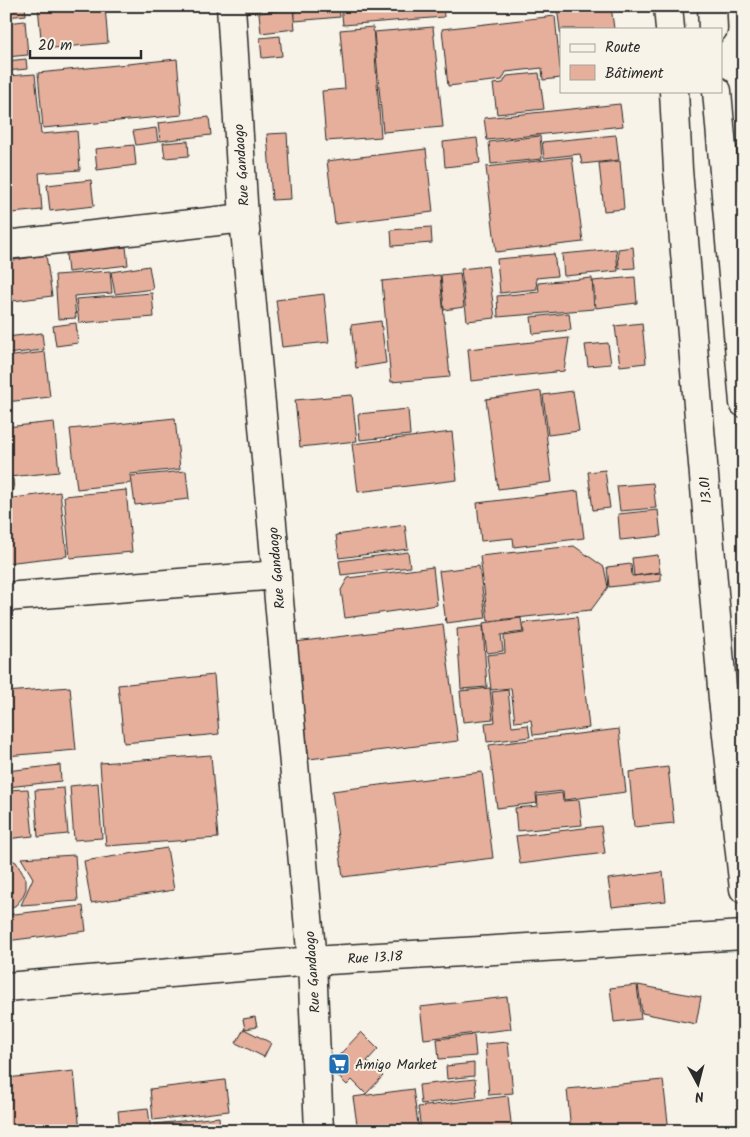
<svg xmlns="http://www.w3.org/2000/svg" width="750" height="1137" viewBox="0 0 750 1137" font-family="Kalam,sans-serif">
<rect width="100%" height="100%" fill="#f7f3e8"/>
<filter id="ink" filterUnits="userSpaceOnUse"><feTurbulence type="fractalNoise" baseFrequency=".02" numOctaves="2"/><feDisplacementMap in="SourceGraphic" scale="10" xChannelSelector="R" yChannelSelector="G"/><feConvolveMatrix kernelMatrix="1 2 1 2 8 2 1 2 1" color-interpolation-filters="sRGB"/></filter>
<g filter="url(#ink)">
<path fill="#e5af9b" stroke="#2b2b2b" d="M 6,6 L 25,6 L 26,15 L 6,17 Z
M 38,6 L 105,6 L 108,43 L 42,49 Z
M 223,6 L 260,6 L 260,11 L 224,15 Z
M 295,6 L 339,6 L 340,17 L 295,21 Z
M 341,6 L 443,6 L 444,17 L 343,25 Z
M 563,6 L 611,6 L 614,29 L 561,29 L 561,38 L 557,7 Z
M 293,9 L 295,29 L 261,33 L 259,13 Z
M 555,16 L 561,78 L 543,80 L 542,68 L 506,72 L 502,80 L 448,86 L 442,29 Z
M 25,21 L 28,55 L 6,57 L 6,23 Z
M 373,27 L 381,137 L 326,141 L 322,91 L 345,89 L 340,30 Z
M 433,27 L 443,127 L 383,132 L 374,32 Z
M 280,36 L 282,56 L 262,58 L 260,38 Z
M 26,59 L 27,69 L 6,71 L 6,61 Z
M 177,59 L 182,115 L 43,128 L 38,73 Z
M 539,73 L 544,109 L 497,114 L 493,84 L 503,83 L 507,76 Z
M 35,74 L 41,134 L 77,131 L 80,170 L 39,173 L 42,210 L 12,213 L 6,143 L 6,118 L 12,117 L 8,76 Z
M 620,104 L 623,126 L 487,140 L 484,118 Z
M 209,117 L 211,135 L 160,141 L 158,123 Z
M 156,128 L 158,142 L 136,145 L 133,131 Z
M 287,133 L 291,199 L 272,200 L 267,134 Z
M 616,135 L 619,160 L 582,164 L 580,154 L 544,158 L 542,142 Z
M 540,136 L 542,159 L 491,164 L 489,142 Z
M 477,138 L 480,163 L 445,167 L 443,142 Z
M 188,141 L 189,156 L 165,158 L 163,143 Z
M 134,145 L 136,165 L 97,170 L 95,149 Z
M 426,149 L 433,212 L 335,224 L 327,161 Z
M 572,157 L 583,242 L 496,252 L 486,167 Z
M 620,161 L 624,209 L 604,211 L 599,163 Z
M 91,180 L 94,206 L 50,211 L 47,185 Z
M 431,227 L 432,243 L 392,246 L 391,230 Z
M 126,247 L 128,265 L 68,272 L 66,254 Z
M 633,247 L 635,268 L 619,269 L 618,249 Z
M 616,249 L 618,271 L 564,276 L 562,254 Z
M 554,254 L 557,276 L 536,278 L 537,289 L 500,293 L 497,259 Z
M 46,255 L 52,296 L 13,301 L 7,261 Z
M 149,266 L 153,289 L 115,294 L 111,272 Z
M 488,266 L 495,318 L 467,321 L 461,269 Z
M 110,271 L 112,293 L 74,296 L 76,318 L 58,319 L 55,275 Z
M 460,273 L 464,307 L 444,310 L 441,275 Z
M 440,275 L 450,377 L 391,382 L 382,281 Z
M 635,277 L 637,303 L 596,308 L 593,281 Z
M 592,278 L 594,309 L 498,317 L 497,296 L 539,292 L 538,283 Z
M 152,293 L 154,317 L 79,323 L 76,299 Z
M 324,294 L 329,342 L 282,347 L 276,300 Z
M 569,313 L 571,330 L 533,334 L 531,317 Z
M 381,321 L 386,363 L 356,368 L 351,325 Z
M 76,323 L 78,343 L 56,346 L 53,326 Z
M 642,323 L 646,363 L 620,366 L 615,326 Z
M 42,333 L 44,350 L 6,354 L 6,337 Z
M 569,338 L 564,371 L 471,381 L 468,349 Z
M 608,343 L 611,364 L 588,366 L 585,345 Z
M 45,352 L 50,397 L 6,402 L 6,357 Z
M 541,391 L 552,482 L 498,489 L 486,399 Z
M 573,391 L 579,431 L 548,435 L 543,395 Z
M 352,395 L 357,441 L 300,447 L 295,400 Z
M 408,409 L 410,435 L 360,440 L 358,414 Z
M 175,418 L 180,469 L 130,474 L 131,483 L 77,489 L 70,429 Z
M 54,422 L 59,472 L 9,477 L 8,465 L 6,466 L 6,427 Z
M 452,432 L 457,480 L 358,492 L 352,444 Z
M 605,470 L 610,508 L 593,510 L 588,472 Z
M 186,471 L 189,499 L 135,505 L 131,476 Z
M 6,479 L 13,479 L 14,490 L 6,490 Z
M 653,483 L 656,508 L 620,511 L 617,486 Z
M 126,490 L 132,552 L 70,558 L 64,496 Z
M 578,491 L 584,538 L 514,547 L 513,538 L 481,541 L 477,503 Z
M 60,492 L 67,556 L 6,563 L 6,499 Z
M 658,510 L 661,536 L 620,540 L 618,514 Z
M 405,525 L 408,549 L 339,558 L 336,535 Z
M 574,546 L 604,567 L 608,587 L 591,610 L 488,621 L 480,556 Z
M 408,552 L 410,567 L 341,575 L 339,561 Z
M 658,555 L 660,572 L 634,576 L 632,558 Z
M 631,564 L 632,576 L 661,573 L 661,581 L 609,587 L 607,567 Z
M 479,566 L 486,618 L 446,623 L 439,571 Z
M 433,567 L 437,605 L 345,618 L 341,590 L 348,578 Z
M 577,617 L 589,728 L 533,735 L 531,720 L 515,722 L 511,688 L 491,690 L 487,655 L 505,653 L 504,636 L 524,633 L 523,623 Z
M 521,618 L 523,632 L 501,635 L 503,651 L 487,653 L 483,623 Z
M 443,624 L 458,741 L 309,759 L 295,642 Z
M 483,626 L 487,687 L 461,689 L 457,629 Z
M 214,675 L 219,734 L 124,743 L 118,685 Z
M 70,687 L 76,750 L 6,756 L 6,692 Z
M 490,688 L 493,719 L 463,722 L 460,691 Z
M 508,690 L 512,727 L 528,725 L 530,737 L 487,742 L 485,723 L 495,722 L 492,692 Z
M 619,729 L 626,792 L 564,800 L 563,791 L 536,794 L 537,803 L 497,808 L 489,745 Z
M 211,755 L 218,838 L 106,846 L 100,763 Z
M 60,765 L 61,781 L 8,787 L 6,771 Z
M 668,767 L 674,823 L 634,827 L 629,772 Z
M 482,772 L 493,858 L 343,877 L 332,791 Z
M 98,783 L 102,838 L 74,840 L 70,786 Z
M 64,788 L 68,834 L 38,837 L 35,790 Z
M 28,789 L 33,836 L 6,839 L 6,790 Z
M 562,793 L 563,801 L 579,800 L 582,825 L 517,831 L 515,808 L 538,806 L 537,796 Z
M 601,826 L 605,853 L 520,864 L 516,836 Z
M 167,848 L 174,890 L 91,903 L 84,861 Z
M 75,855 L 78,901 L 21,905 L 33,878 L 21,858 Z
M 6,857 L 16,862 L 26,879 L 26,889 L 22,898 L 16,905 L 6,911 Z
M 663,872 L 666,901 L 612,907 L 608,879 Z
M 83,906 L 86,931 L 6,941 L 6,915 Z
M 637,985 L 641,1019 L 614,1022 L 610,988 Z
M 638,985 L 701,997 L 696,1024 L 642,1013 Z
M 507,997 L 511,1029 L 424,1039 L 420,1007 Z
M 255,1017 L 257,1027 L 245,1029 L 243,1019 Z
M 244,1029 L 271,1043 L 264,1057 L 236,1043 Z
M 361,1032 L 378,1049 L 367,1061 L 383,1076 L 366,1094 L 352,1080 L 347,1085 L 328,1067 Z
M 474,1035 L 476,1056 L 439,1059 L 437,1039 Z
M 508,1042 L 513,1093 L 489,1095 L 485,1044 Z
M 474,1063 L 474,1076 L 447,1079 L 446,1066 Z
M 74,1071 L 80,1131 L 6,1131 L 6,1078 Z
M 475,1079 L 477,1097 L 421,1104 L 419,1085 Z
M 225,1080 L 229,1111 L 153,1120 L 150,1089 Z
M 663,1080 L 669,1131 L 571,1131 L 567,1089 Z
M 413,1089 L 419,1131 L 358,1131 L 353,1097 Z
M 508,1096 L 512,1131 L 421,1131 L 418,1107 Z
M 148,1108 L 151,1131 L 120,1131 L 118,1111 Z
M 219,1117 L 220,1131 L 155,1131 L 154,1124 Z"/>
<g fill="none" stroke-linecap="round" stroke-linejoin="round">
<g stroke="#2b2b2b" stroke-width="31">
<path id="minor" d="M 231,6 L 244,218 L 312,961 L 319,1131
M 668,6 L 670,29
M 712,6 L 713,29
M 674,91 L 678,170 L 723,699 L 744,889
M 717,91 L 744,403
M 6,245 L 244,218
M 6,597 L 277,575
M 6,987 L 312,961 L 744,935"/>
</g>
<use href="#minor" stroke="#f7f3e8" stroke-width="28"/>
</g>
</g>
<defs>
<g id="supermarket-square" transform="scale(1.125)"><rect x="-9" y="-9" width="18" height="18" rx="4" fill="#1f6fb2" stroke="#f7f3e8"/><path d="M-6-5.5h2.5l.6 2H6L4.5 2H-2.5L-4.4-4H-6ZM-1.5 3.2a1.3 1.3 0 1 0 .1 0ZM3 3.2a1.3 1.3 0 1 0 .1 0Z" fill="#fff"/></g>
</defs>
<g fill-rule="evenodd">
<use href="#supermarket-square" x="339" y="1064"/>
</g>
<g text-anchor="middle" stroke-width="4" stroke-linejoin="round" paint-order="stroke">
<g font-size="14" fill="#2b2b2b" stroke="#f7f3e8">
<text transform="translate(241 165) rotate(-94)" y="5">Rue Gandaogo</text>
<text transform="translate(705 490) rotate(-95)" y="5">13.01</text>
<text transform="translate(276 568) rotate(-95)" y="5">Rue Gandaogo</text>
<text transform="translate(375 957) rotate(-3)" y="5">Rue 13.18</text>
<text transform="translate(312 972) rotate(-94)" y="5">Rue Gandaogo</text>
</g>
<g font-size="14" fill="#2b2b2b" stroke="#f7f3e8" text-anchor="start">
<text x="355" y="1069">Amigo Market</text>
</g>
</g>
<rect width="750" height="1137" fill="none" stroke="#f7f3e8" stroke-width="25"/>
<rect x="12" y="12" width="725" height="1112" fill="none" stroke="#2b2b2b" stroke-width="2" filter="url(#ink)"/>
<rect x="560" y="28" width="162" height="65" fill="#f7f3e8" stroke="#a5a39c"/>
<rect x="570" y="44" width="25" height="8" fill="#f7f3e8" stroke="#a5a39c"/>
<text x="605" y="52" font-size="15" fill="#2b2b2b">Route</text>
<rect x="570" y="65" width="25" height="15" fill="#e5af9b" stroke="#a5a39c"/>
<text x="605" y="78" font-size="15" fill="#2b2b2b">Bâtiment</text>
<g transform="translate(698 1084) rotate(173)" stroke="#f7f3e8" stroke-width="4" paint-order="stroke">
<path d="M0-4L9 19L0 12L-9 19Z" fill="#2b2b2b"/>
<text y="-8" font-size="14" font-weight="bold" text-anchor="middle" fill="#2b2b2b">N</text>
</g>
<path d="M30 50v8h111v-8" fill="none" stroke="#2b2b2b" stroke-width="2.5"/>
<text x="38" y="50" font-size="15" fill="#2b2b2b" stroke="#f7f3e8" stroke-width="4" paint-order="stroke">20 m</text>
</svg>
